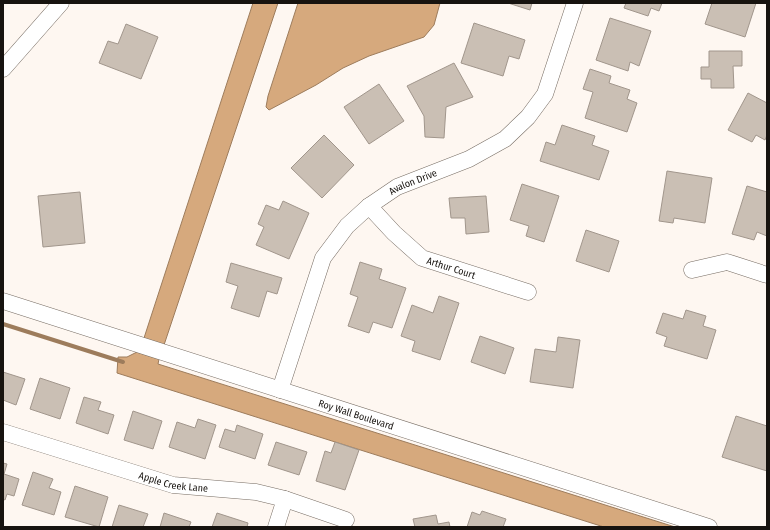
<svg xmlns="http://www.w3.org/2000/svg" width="770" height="530" viewBox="0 0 770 530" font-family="'Fira Sans Condensed',sans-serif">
<rect width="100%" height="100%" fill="#fef7f1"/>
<path fill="#d6a97d" stroke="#9d7c5c" d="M 253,3 L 278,3 L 164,345 L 144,338 Z
M 298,3 L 440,3 L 434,25 L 424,37 L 369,56 L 343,68 L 316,85 L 269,110 L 266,107 L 268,96 Z
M 137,352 L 159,359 L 158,364 L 675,527 L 604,527 L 117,373 L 118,357 L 127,357 Z"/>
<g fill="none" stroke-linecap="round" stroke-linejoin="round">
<path stroke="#9d7c5c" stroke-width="4" d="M 3,324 L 123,362"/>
</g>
<path fill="#cabfb4" stroke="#a1968c" d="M 508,3 L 532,3 L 530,10 Z
M 626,3 L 662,3 L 659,11 L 651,8 L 648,16 L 624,8 Z
M 712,3 L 756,3 L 745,37 L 705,24 Z
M 610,18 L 651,31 L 639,66 L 630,62 L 628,71 L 596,60 Z
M 474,23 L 525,40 L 519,59 L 509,56 L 503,76 L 461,63 Z
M 126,24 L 158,37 L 141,79 L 99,63 L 108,41 L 118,44 Z
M 709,51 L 742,51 L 742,66 L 733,66 L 734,88 L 711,88 L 711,79 L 701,79 L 701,67 L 709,67 Z
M 454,63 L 473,97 L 446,107 L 444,138 L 425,137 L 424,116 L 407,86 Z
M 590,69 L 611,76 L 609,83 L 630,90 L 627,99 L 637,103 L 627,132 L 585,118 L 593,92 L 583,89 Z
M 379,84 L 404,121 L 369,144 L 344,107 Z
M 748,93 L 767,103 L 767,135 L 765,140 L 756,135 L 752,142 L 728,130 Z
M 562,125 L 595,136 L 592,145 L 609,151 L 599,180 L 540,161 L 546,142 L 555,145 Z
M 324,135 L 354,165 L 322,198 L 291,168 Z
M 667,171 L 712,178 L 705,223 L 674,218 L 673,223 L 659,221 Z
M 522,184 L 559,196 L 544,242 L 526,236 L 529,226 L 510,220 Z
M 747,186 L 767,192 L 767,236 L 757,232 L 754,240 L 732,234 Z
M 80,192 L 85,243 L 43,247 L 38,196 Z
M 486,196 L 489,232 L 466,234 L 465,218 L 451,218 L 449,198 Z
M 283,201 L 309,213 L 289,259 L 256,245 L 264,227 L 258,224 L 266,205 L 279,210 Z
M 586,230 L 619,241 L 609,272 L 576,261 Z
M 360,262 L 382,269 L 379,279 L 406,288 L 392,328 L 373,322 L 369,333 L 348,326 L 358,297 L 350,294 Z
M 231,263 L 282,278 L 277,294 L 267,291 L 259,317 L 231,308 L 238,286 L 226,282 Z
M 439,296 L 459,303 L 440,360 L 412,351 L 415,341 L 401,336 L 412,305 L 433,313 Z
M 686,310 L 706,316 L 703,326 L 716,330 L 707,359 L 664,346 L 667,337 L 656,333 L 663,313 L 683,319 Z
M 480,336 L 514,348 L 505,374 L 471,362 Z
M 558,337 L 580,340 L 573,388 L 530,382 L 535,349 L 556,352 Z
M 3,372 L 25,379 L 16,405 L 3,400 Z
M 40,378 L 70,388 L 60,419 L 30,409 Z
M 84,397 L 101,402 L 98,410 L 114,415 L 108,434 L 76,423 Z
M 133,411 L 162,421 L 153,449 L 124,440 Z
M 736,416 L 767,426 L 767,471 L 722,457 Z
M 198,419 L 216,425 L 205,459 L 169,447 L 177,422 L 195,428 Z
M 237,425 L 263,434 L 255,459 L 219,447 L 225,429 L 235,432 Z
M 276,442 L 307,452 L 299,475 L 268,465 Z
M 335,442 L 359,450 L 345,490 L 316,481 L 325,451 L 331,453 Z
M 3,463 L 7,464 L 4,474 L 19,479 L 14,496 L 7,494 L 5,500 L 3,499 Z
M 33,472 L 53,479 L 49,488 L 61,492 L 54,515 L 22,505 Z
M 75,486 L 108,497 L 99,527 L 65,517 Z
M 119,505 L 148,514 L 143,527 L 112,527 Z
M 482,511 L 506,519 L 503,527 L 467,527 L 472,512 L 480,515 Z
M 164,513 L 191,522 L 189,527 L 160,527 Z
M 217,513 L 248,523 L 247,527 L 212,527 Z
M 436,515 L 438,524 L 449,522 L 450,527 L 415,527 L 413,519 Z"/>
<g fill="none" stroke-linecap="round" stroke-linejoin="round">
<g stroke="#776d64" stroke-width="17">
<g id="minor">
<path d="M 3,69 L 61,3"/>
<path id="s1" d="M 369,206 L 394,233 L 422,258 L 528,292"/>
<path d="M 692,270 L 727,262 L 767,275"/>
<path id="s2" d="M 3,301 L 709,527"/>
<path id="s3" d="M 280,390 L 323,258 L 347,226 L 369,206 L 397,187 L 469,159 L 505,139 L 528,117 L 545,94 L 575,3"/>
<path id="s4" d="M 3,432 L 173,485 L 256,492 L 285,499 L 346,520"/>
<path d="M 276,527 L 285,499"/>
</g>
</g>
<use href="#minor" stroke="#fff" stroke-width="16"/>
</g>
<g text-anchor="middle" stroke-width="4" stroke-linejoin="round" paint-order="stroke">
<g font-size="10" fill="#17130f" stroke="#fff">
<text dy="4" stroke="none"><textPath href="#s3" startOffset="259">Avalon Drive</textPath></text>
<text dy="4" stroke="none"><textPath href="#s1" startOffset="105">Arthur Court</textPath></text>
<text dy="4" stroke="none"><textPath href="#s2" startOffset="371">Roy Wall Boulevard</textPath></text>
<text dy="4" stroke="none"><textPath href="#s4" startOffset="178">Apple Creek Lane</textPath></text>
</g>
</g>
<rect width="770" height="530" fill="none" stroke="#17130f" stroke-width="8"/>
</svg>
